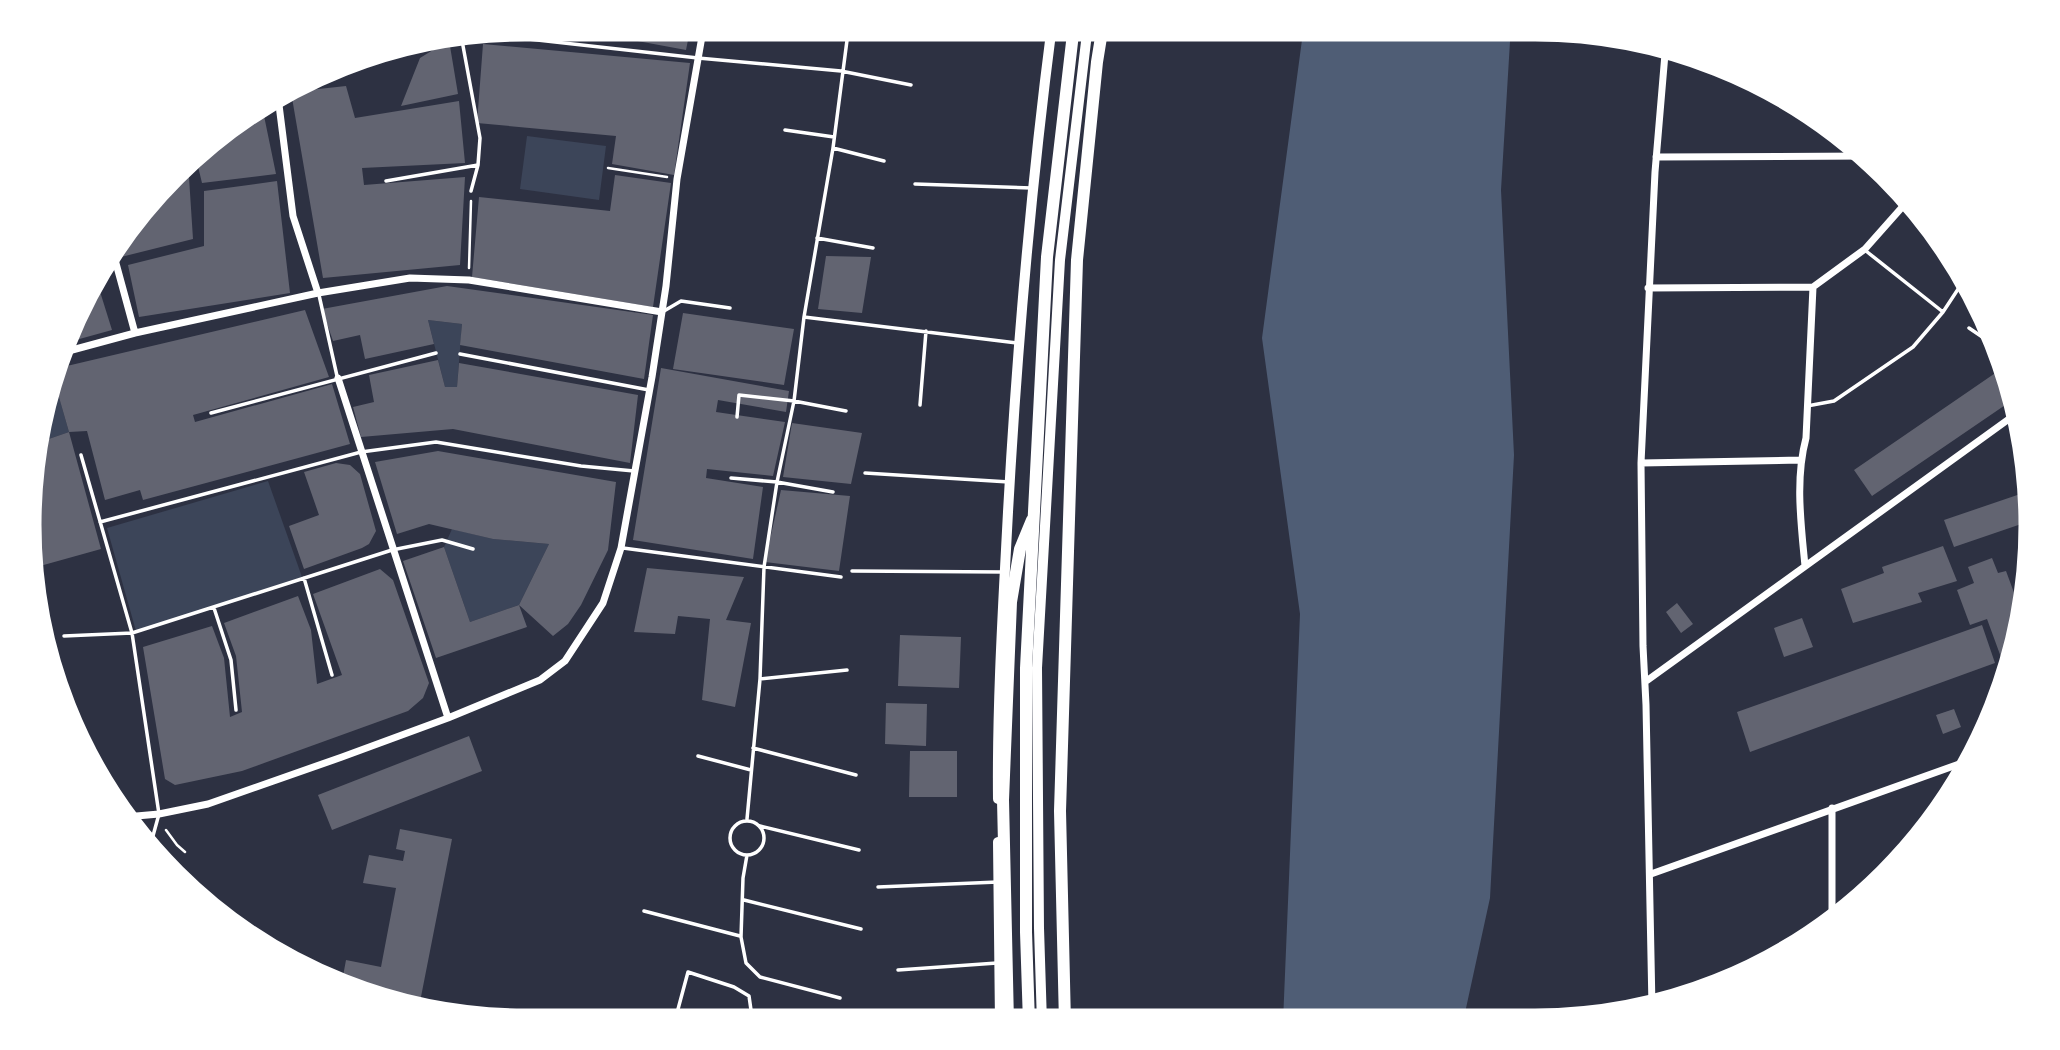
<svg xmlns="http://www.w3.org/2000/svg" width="2060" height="1050" viewBox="0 0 2060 1050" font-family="'Crimson Pro',serif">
<rect width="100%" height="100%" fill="#2d3142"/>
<path fill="#3c4559" d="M 527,136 L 606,146 L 599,200 L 520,189 Z
M 428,320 L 462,324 L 457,387 L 445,387 Z
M 52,373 L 69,432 L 40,442 C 33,420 43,393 52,373 Z
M 268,481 L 302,577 L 136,631 L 107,528 Z
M 452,529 L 493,539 L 549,544 L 519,605 L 470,622 L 444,547 Z"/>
<path fill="#4f5d75" d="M 1304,25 L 1511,25 L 1501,190 L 1514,455 L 1490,898 L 1463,1022 L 1283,1022 L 1300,614 L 1262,338 Z"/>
<path fill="#626471" d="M 525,24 L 684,25 L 691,25 L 686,50 L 632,40 L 508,28 Z
M 449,40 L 458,94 L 401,106 L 420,58 Z
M 483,44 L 690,63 L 674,175 L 612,164 L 616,136 L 477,123 Z
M 346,86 L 355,118 L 459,101 L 465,163 L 362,168 L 364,185 L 465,177 L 460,265 L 323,278 L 291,92 Z
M 262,106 L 276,174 L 202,183 L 195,154 L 220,128 Z
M 188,162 L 193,239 L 117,258 L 113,242 Z
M 615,175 L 671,183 L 653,307 L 472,277 L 479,197 L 610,211 Z
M 277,181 L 290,293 L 139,317 L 128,265 L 204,246 L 204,191 Z
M 826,256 L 871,257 L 862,313 L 818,309 Z
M 97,282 L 112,330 L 65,343 L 92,283 Z
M 447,286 L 653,315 L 644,379 L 460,345 L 462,324 L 428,320 L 434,344 L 365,359 L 360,335 L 333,341 L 322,309 Z
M 305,310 L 329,377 L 193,415 L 195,422 L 332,384 L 350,444 L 143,500 L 140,490 L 105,500 L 87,431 L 69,432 L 52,373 L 54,369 Z
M 683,313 L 794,329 L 784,385 L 673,369 Z
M 438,360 L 445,387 L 457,387 L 459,363 L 638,395 L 630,463 L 453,429 L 361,437 L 353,407 L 374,402 L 369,375 Z
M 2007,365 L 2010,370 L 2017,397 L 1872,496 L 1854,470 Z
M 661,368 L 789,391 L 786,412 L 718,400 L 716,412 L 785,422 L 773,476 L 707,469 L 706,478 L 763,487 L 753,559 L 633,540 Z
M 792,423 L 862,433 L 851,484 L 783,477 Z
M 69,432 L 101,549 L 40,566 L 32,495 L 38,435 L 40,442 Z
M 438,451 L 616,482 L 608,550 L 581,605 L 568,624 L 553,636 L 519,605 L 549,544 L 493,539 L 429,524 L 397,534 L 375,462 Z
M 336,463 L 350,465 L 360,474 L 376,531 L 369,544 L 362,548 L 304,569 L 289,526 L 319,515 L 304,472 Z
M 781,490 L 850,496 L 839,571 L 765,562 Z
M 2032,490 L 2033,520 L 1954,547 L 1944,520 Z
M 1943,546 L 1957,581 L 1918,593 L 1922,602 L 1853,623 L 1841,589 L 1884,573 L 1882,567 Z
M 444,547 L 470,622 L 519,605 L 527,627 L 436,658 L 403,561 Z
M 2034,549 L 2034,558 L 2033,569 L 2026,552 Z
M 1992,558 L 1998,573 L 2006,571 L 2020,609 L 2012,612 L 2021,637 L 2018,654 L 2002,660 L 1987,619 L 1970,625 L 1957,590 L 1974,583 L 1968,567 Z
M 647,568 L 744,577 L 726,620 L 751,623 L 735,707 L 702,700 L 710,619 L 678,616 L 675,634 L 634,632 Z
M 380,569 L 393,580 L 429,683 L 423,698 L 408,711 L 242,771 L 175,785 L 165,779 L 143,647 L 212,626 L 224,658 L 230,717 L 242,712 L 236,656 L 224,623 L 298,596 L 311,630 L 317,684 L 342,675 L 313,594 Z
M 1677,603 L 1693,624 L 1681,633 L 1666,612 Z
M 1802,618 L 1813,647 L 1784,657 L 1774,628 Z
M 1982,625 L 1995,663 L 1750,752 L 1737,712 Z
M 900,635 L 961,637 L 959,688 L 898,686 Z
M 886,703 L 927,704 L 926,746 L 885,744 Z
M 1954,709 L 1961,727 L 1943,734 L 1936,715 Z
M 469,736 L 482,771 L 332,830 L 318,795 Z
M 910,751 L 957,751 L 957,797 L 909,797 Z
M 400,829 L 452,839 L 418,1012 L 396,1009 L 376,1001 L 378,993 L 341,987 L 346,960 L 381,967 L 396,888 L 363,883 L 369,855 L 403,861 L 405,851 L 396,849 Z"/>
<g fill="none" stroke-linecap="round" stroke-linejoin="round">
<path stroke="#fff" stroke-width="2.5" d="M 608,168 L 667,177
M 469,268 L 471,201
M 166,830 L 177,845 L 185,852"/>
<path stroke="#fff" stroke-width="3.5" d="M 475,33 L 698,58 L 841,71 L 911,85
M 461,35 L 480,138 L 478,165 L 471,191
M 785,130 L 834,137
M 833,148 L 884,161
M 386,181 L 478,165
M 915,184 L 1032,188
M 817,238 L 873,248
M 1866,251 L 1943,312
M 319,295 L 337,376
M 664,311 L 681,301 L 730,308
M 804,317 L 1017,343
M 1969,328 L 2003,351
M 460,354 L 649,390
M 920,405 L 926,331
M 1807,406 L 1834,401 L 1913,347 L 1943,312 L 1968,274
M 211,413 L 436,353
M 737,417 L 739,395 L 794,401 L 846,411
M 81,455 L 132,633 L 159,814 L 148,854
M 865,473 L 1009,482
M 731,478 L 777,482 L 833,492
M 100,522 L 361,452 L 436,442 L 581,466 L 634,471
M 623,548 L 841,577
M 852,571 L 1004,572
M 304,578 L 332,675
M 214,608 L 231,660 L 236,710
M 64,636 L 132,633 L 392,550 L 442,540 L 473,549
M 760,679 L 847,670
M 753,748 L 856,775
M 698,756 L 751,770
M 747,819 L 760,679 L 764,567 L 777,482 L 794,401 L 804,317 L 833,148 L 849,25
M730 838a17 17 0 1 1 34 0a17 17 0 1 1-34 0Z
M 760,826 L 859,850
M 747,855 L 743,878 L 741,937 L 746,963 L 760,977 L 840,998
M 878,887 L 998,882
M 744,900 L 861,929
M 644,911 L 740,936
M 898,970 L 997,963
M 674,1024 L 688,972 L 734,987 L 749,996 L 753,1024"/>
<path stroke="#fff" stroke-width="7" d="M 278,97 L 293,216 L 318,293
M 1656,157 L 1869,156
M 111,245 L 135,333
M 1648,288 L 1813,287
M 61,353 L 135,333 L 318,293 L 410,278 L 469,280 L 662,312
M 338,378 L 448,718
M 1641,463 L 1800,460
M 1805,566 C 1801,524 1795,479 1806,438 L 1813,287 L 1865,249 L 1912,196
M 1645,682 L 2020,411
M 1832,808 L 1832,926
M 125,817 L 159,814 L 208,804 L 342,757 L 448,718 L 540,680 L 565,661 L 603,603 L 621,548 L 652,377 L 666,286 L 677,179 L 704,25
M 1651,874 L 1976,758
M 1652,1007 L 1646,705 L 1643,646 L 1641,463 L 1655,172 L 1666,42"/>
<path stroke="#fff" stroke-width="10" d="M 998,799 C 997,704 1003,607 1008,512 C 1017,349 1031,187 1052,25
M 998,842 L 1000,1023
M 1042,1023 L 1039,928 L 1037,668 L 1060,260 L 1088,25"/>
<path stroke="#fff" stroke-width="12" d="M 1008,1023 L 1003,800 L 1011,602 L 1020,549 L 1032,520
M 1029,1023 L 1026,932 L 1026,668 L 1047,257 L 1074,25
M 1065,1023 L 1060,811 L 1077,260 L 1097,62 L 1103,25"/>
</g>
<path d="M0 0H2060V1050H0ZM525 37H1535A488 488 0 0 1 2023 525V525A488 488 0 0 1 1535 1013H525A488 488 0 0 1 37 525V525A488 488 0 0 1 525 37Z" fill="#fff" fill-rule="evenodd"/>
<path fill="none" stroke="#fff" stroke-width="9" d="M525 37H1535A488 488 0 0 1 2023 525V525A488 488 0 0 1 1535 1013H525A488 488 0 0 1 37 525V525A488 488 0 0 1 525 37Z"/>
</svg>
